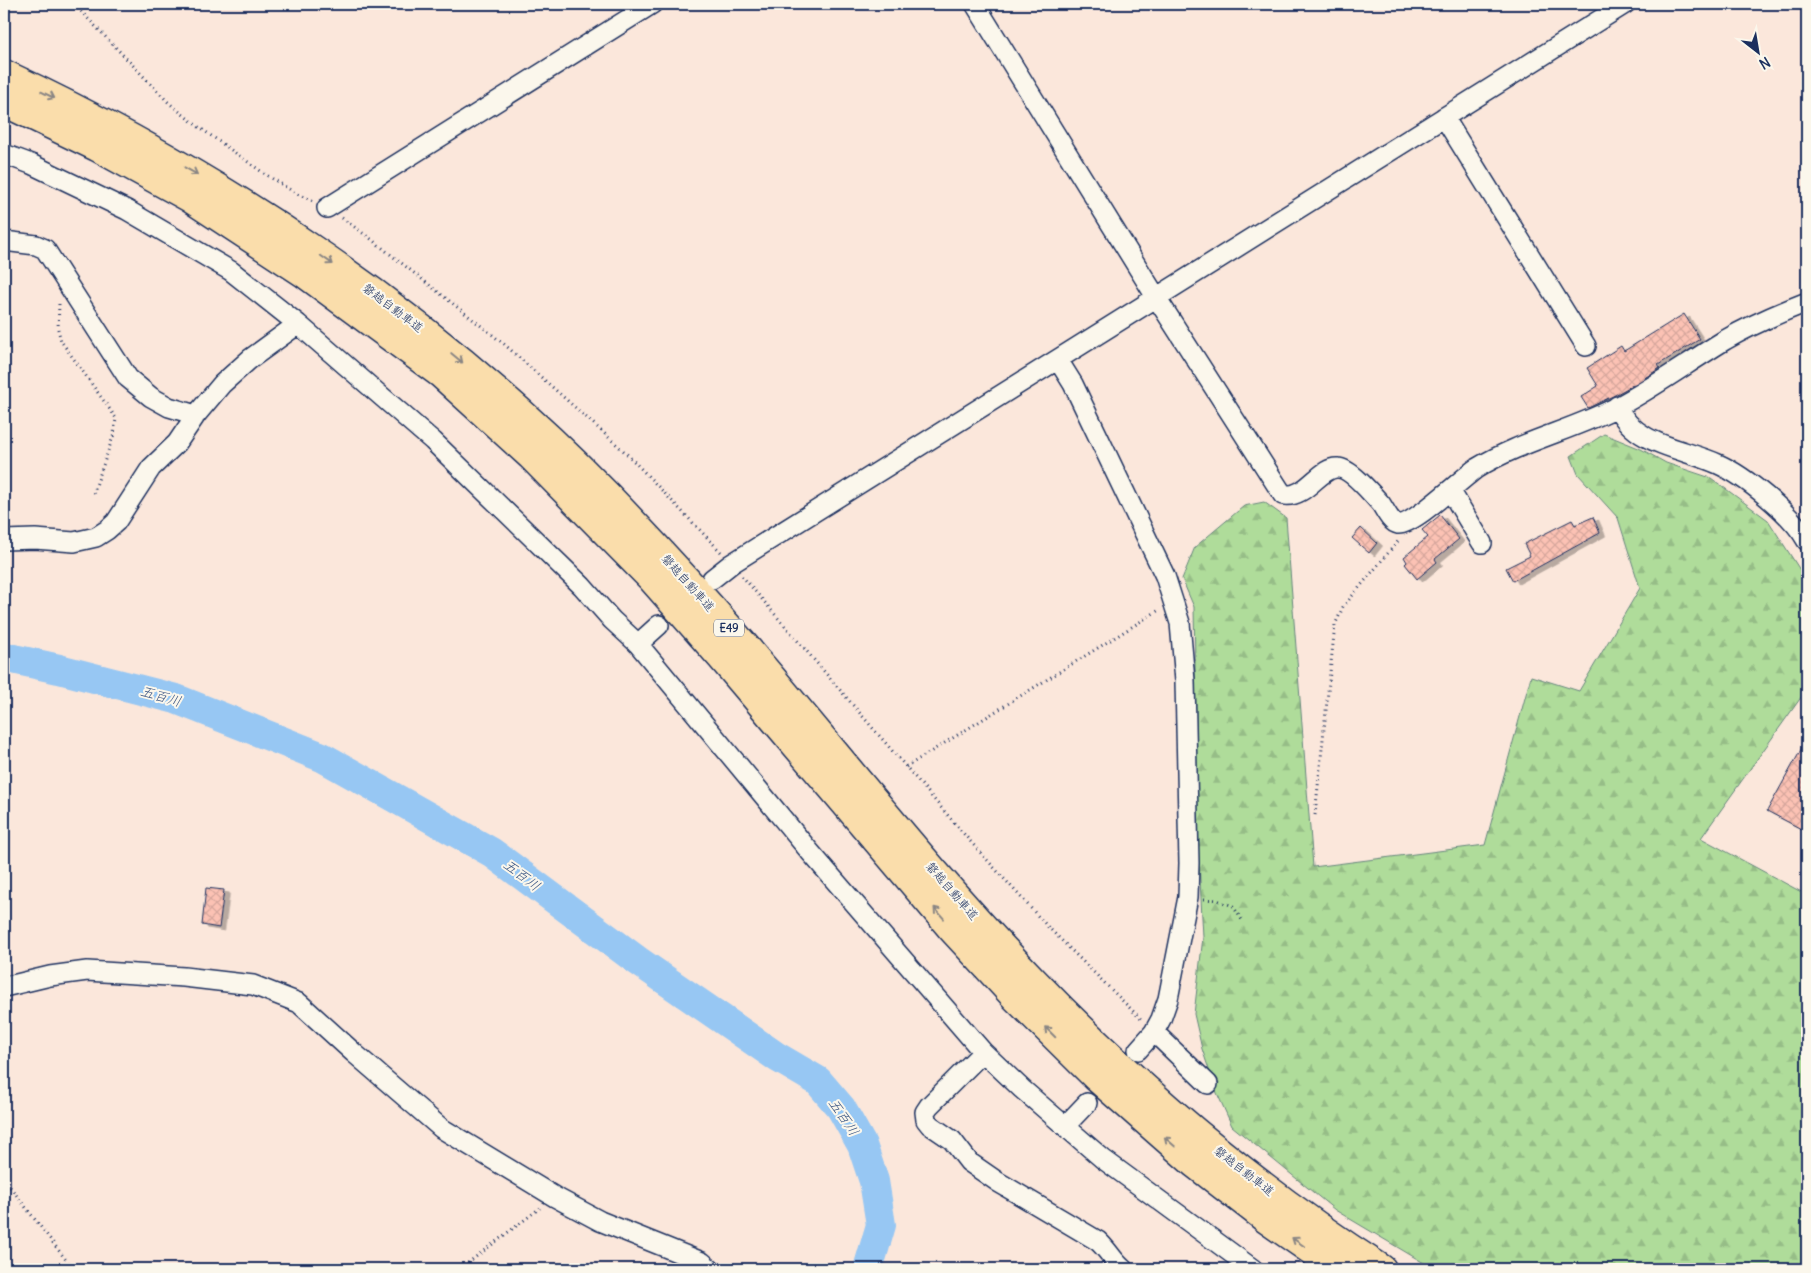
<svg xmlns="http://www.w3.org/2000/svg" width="1811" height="1273" viewBox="0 0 1811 1273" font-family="Delius,'Klee One',sans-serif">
<defs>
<pattern id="forest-firs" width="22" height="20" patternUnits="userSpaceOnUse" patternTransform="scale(1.25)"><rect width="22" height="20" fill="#afdc9a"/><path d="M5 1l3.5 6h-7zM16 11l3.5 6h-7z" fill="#96bd87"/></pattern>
<pattern id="building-cross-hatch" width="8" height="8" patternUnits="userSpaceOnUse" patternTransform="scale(1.25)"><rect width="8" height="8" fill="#fcc2b4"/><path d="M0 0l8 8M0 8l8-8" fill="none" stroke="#d7a79d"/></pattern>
<filter id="shadow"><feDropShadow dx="5.5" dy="3" stdDeviation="0" flood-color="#0004"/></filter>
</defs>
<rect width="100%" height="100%" fill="#fbe7db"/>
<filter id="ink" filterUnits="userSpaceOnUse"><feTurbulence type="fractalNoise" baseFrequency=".02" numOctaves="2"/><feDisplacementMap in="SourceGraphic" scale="10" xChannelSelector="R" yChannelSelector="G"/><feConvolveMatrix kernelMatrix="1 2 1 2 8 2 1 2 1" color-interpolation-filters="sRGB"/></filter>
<g filter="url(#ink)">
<path fill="url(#forest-firs)" stroke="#65867c" d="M 1604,434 L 1641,449 L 1666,463 L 1711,478 L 1768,520 L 1807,581 L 1807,689 L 1701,838 L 1807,895 L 1807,1269 L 1434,1269 L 1335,1210 L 1232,1126 L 1217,1093 L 1202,1049 L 1194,1014 L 1203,937 L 1198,842 L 1194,607 L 1182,579 L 1195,547 L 1244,506 L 1264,502 L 1286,518 L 1313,867 L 1485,845 L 1531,676 L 1579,691 L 1640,588 L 1618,518 L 1578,474 L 1571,456 Z"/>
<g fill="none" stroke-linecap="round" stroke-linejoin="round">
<path stroke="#97c7f3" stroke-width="30" d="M 4,657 L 59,669 L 176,699 L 322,757 L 491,852 L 638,961 L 777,1057 L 818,1081 L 841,1108 L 862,1145 L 874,1181 L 881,1225 L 868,1269"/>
</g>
<path fill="url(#building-cross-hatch)" stroke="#1b2f5e" filter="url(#shadow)" d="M 1684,314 L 1700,339 L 1658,365 L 1660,368 L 1640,381 L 1615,395 L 1588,408 L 1581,397 L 1598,386 L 1587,368 L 1621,346 L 1624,351 Z
M 1440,515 L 1459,539 L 1435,559 L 1437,562 L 1417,579 L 1405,564 L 1407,562 L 1404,557 L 1428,537 L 1422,530 Z
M 1593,517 L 1600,533 L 1513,581 L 1506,568 L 1530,556 L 1524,544 L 1572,520 L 1575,525 Z
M 1361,528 L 1377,543 L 1369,553 L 1352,538 Z
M 1807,739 L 1807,832 L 1767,811 Z
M 206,888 L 224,890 L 219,928 L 202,925 Z"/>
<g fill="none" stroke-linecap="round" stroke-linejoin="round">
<g stroke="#1b2f5e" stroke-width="22">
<path id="street" d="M 975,4 L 1156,297 L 1283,495 C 1307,499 1320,466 1338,468 C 1350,468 1373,495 1381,504 C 1385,510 1391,523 1398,524 C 1413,526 1462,478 1477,468 C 1521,441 1573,430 1619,406 C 1656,386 1689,362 1725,340 C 1751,325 1779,313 1807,302
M 1444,117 L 1586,346
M 4,154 L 31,164 L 127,210 L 231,271 L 298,324 L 433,441 L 582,586 L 612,620 L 638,644 L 811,853 L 983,1052 L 1022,1089 L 1103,1159 L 1253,1269
M 327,208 L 652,4
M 4,241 L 36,245 L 45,249 L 128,378 L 151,397 L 169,407 L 196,415
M 1058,360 L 1073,384 L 1165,576 L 1180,623 L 1185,681 L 1189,863 L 1188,897 L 1168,999 L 1161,1019 L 1154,1032 L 1138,1050
M 1617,406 C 1634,446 1684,448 1718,464 C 1745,476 1793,515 1807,541
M 1450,490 L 1482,543
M 4,540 L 35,539 L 74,542 L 96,537 L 107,530 L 116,522 L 151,468 L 177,443 L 196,415 L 222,384 L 250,359 L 298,324
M 712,579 L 731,564 L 1625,4
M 638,644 L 659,625
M 4,987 L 50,976 L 87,971 L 184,977 L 253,985 L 299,1003 L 354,1053 L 441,1128 L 555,1197 L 600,1221 L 702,1262 L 710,1269
M 1154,1032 L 1208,1084
M 983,1052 L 929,1106 L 925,1112 L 926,1120 L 930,1125 L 952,1140 L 969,1162 L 998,1182 L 1098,1241 C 1109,1251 1113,1261 1123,1269
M 1065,1126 L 1087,1103"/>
</g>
<g stroke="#1b2f5e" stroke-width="31">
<path id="highway" d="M 4,74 C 227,178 434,318 607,495 C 654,544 700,594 744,645 C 840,757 931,875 1034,981 C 1139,1090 1255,1188 1382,1269
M 4,102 L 97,147 L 190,198 L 304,273 L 441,374 L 531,456 L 652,579 L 721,657 L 952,929 L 1015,997 L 1096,1077 L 1195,1164 L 1266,1219 L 1338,1269"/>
</g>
<path stroke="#1b2f5e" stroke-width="3" stroke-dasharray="1 4" stroke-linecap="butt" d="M 74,4 L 169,103 L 196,125 L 265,174 L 297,194 L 313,201
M 342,218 L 371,239 L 504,344 L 625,452 L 721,552
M 59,304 L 58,329 L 61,341 L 116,418 L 114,434 L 92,497
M 742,576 L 969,840 L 1047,926 L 1142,1020
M 906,767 L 1159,610
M 1315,815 L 1335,625 L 1343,607 L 1399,540
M 1204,899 L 1217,900 L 1233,906 L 1242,920
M 4,1179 L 73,1269
M 460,1269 L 540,1208"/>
<use href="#street" stroke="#fbf7ec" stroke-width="19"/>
<use href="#highway" stroke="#faddab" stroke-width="28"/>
</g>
<defs><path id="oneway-shaft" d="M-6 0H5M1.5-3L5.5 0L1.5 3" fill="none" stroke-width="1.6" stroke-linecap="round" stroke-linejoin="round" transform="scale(1.25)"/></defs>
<g stroke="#8a8684">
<use href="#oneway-shaft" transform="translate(48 95) rotate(26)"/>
<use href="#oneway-shaft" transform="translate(191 171) rotate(29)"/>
<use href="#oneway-shaft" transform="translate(327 260) rotate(35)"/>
<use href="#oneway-shaft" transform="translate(457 358) rotate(40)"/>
<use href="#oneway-shaft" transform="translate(939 913) rotate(-131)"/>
<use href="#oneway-shaft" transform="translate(1050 1032) rotate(-135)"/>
<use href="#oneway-shaft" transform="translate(1170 1142) rotate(-139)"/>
<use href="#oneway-shaft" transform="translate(1298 1242) rotate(-145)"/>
</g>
</g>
<g text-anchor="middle" stroke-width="4" stroke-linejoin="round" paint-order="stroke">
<rect fill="#fbf7ec" stroke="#5e6b89" stroke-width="1" x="714" y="619.5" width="30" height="17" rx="4"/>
<g font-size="11" font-weight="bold" fill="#1b2f5e">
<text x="729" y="632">E49</text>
</g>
<g font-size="12" fill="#1b2f5e" stroke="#fbf7ec">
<text transform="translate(393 308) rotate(37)" y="4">磐越自動車道</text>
<text transform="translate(688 583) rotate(48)" y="4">磐越自動車道</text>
<text transform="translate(952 891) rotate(49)" y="4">磐越自動車道</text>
<text transform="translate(1244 1171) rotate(38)" y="4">磐越自動車道</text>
</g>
<g font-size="14" font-style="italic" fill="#3a5583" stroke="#fbf7ec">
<text transform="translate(161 696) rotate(16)" y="5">五百川</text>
<text transform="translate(522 875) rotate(37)" y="5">五百川</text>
<text transform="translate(844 1117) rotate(56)" y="5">五百川</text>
</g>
</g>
<rect width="1811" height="1273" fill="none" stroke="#fbf7ec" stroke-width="20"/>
<rect x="10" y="10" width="1791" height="1253" fill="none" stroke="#1b2f5e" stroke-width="2" filter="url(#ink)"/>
<g transform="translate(1758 52) rotate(149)" stroke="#fbf7ec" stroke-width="4" paint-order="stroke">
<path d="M0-4L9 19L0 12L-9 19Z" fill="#1b2f5e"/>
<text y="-8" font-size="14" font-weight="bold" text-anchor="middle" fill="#1b2f5e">N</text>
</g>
</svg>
